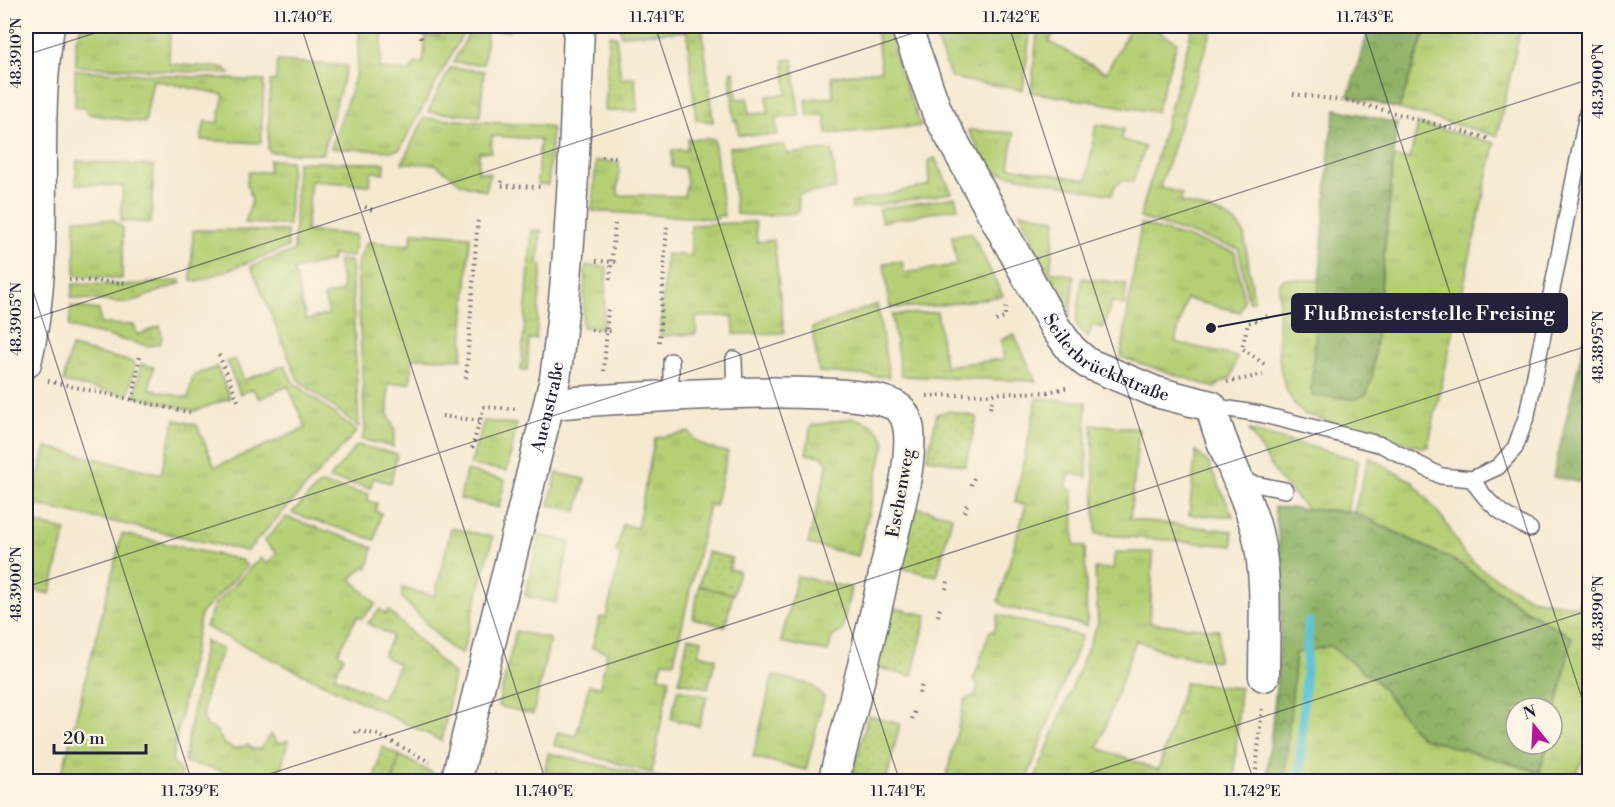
<svg xmlns="http://www.w3.org/2000/svg" width="1615" height="807" viewBox="0 0 1615 807" font-family="'Libre Bodoni',serif">
<defs>
<pattern id="grass-tufts" width="24" height="20" patternUnits="userSpaceOnUse" patternTransform="scale(1.5)"><rect width="24" height="20" fill="#b5cf75"/><path d="M3 7l-1-3M5 7V3M7 7l1-3M15 17l-1-3M17 17v-4M19 17l1-3" fill="none" stroke="#9bb166"/></pattern>
<pattern id="forest-crowns" width="20" height="18" patternUnits="userSpaceOnUse" patternTransform="scale(1.5)"><rect width="20" height="18" fill="#90b266"/><path d="M2 6a3 3 0 1 1 6 0M12 15a3 3 0 1 1 6 0" fill="none" stroke="#759055"/></pattern>
<pattern id="garden-dots" width="8" height="8" patternUnits="userSpaceOnUse" patternTransform="scale(1.5)"><rect width="8" height="8" fill="#b5cf75"/><path d="M2 2h.1M6 6h.1" fill="none" stroke="#9bb166" stroke-width="1.8" stroke-linecap="round"/></pattern>
</defs>
<rect width="100%" height="100%" fill="#fcf5e5"/>
<filter id="ink" filterUnits="userSpaceOnUse"><feTurbulence type="fractalNoise" baseFrequency=".0167" numOctaves="2"/><feDisplacementMap in="SourceGraphic" scale="12" xChannelSelector="R" yChannelSelector="G"/><feConvolveMatrix kernelMatrix="1 2 1 2 8 2 1 2 1" color-interpolation-filters="sRGB"/></filter>
<filter id="wash" filterUnits="userSpaceOnUse"><feTurbulence type="fractalNoise" baseFrequency=".008" numOctaves="4" result="noise"/><feDisplacementMap in="SourceGraphic" scale="24" xChannelSelector="R" yChannelSelector="G"/><feGaussianBlur stdDeviation="1.35" result="paint"/><feColorMatrix in="noise" values="0 0 0 0 0 0 0 0 0 0 0 0 0 0 0 0 0 1.4 0 .05"/><feComposite in="paint" operator="in"/></filter>
<g filter="url(#wash)">
<rect width="100%" height="100%" fill="#f5e9d0"/>
<path fill="url(#grass-tufts)" stroke="#6c7858" stroke-width="1.5" d="M 81,26 L 170,26 L 169,64 L 225,68 L 230,74 L 76,66 L 76,40 Z
M 360,26 L 383,26 L 380,69 L 410,71 L 416,63 L 423,63 L 426,36 L 439,36 L 440,26 L 467,26 L 400,149 L 392,151 L 331,148 L 357,72 Z
M 473,26 L 510,26 L 510,31 L 487,30 L 484,64 L 453,63 Z
M 620,26 L 702,26 L 713,122 L 696,120 L 687,31 L 621,35 Z
M 876,26 L 889,26 L 896,60 L 921,126 L 827,134 L 825,115 L 808,117 L 806,99 L 833,97 L 832,77 L 881,70 Z
M 931,26 L 1031,26 L 1023,90 L 951,78 Z
M 1038,26 L 1058,26 L 1049,42 L 1106,73 L 1131,26 L 1150,26 L 1177,42 L 1156,112 L 1031,92 Z
M 1193,26 L 1213,26 L 1160,187 L 1182,194 L 1181,202 C 1202,209 1234,212 1244,234 L 1254,301 L 1248,301 L 1239,249 L 1140,218 Z
M 1427,26 L 1521,26 L 1497,136 L 1399,109 Z
M 609,35 L 616,36 L 621,79 L 635,77 L 637,111 L 605,111 Z
M 793,59 L 799,116 L 776,118 L 777,135 L 739,135 L 737,121 L 734,121 L 730,72 L 734,71 L 737,99 L 748,98 L 749,114 L 768,113 L 767,96 L 787,94 L 784,60 Z
M 277,61 L 347,66 L 322,154 L 270,152 L 268,148 L 270,81 L 276,80 Z
M 450,68 L 484,71 L 480,116 L 428,112 Z
M 75,70 L 264,81 L 261,143 L 201,140 L 205,121 L 218,123 L 224,95 L 153,80 L 145,123 L 89,114 L 84,108 L 75,107 Z
M 424,118 L 549,126 L 552,130 L 548,185 L 537,184 L 540,139 L 492,136 L 491,152 L 479,152 L 478,172 L 490,173 L 486,191 L 462,184 L 435,164 L 402,163 Z
M 1096,124 L 1124,129 L 1121,139 L 1145,147 L 1133,182 L 1123,180 L 1114,187 L 1112,195 L 991,171 L 968,130 L 1014,133 L 1009,167 L 1087,180 Z
M 1418,124 L 1495,143 L 1428,446 L 1424,448 L 1304,414 C 1269,384 1280,326 1279,284 L 1284,279 L 1319,280 L 1366,394 L 1372,377 L 1394,157 L 1410,159 Z
M 688,139 L 714,139 L 724,216 L 718,216 L 717,219 L 592,211 L 596,161 L 619,162 L 618,195 L 684,196 L 687,182 L 684,168 L 672,167 L 672,150 L 687,150 Z
M 784,145 L 787,154 L 832,150 L 836,189 L 798,194 L 799,212 L 768,216 L 736,214 L 729,147 Z
M 935,158 L 952,193 L 852,209 L 851,203 L 929,185 L 928,161 Z
M 269,160 L 291,161 L 289,225 L 245,223 L 252,200 L 247,185 L 248,172 L 269,172 Z
M 77,161 L 154,166 L 151,223 L 121,221 L 123,186 L 76,184 Z
M 297,162 L 385,163 L 384,173 L 371,172 L 370,185 L 311,181 L 306,231 L 356,235 L 353,257 L 333,255 L 331,261 L 294,270 L 306,320 L 329,314 L 324,296 L 341,292 L 343,287 L 338,260 L 351,261 L 359,427 L 298,380 L 251,266 L 294,251 Z
M 955,197 L 958,208 L 882,222 L 879,209 Z
M 1020,212 L 1056,219 L 1050,271 L 1074,276 L 1070,317 L 1049,278 Z
M 75,219 L 113,220 L 123,228 L 122,279 L 75,275 Z
M 755,222 L 757,242 L 774,240 L 784,333 L 734,334 L 733,316 L 696,317 L 696,334 L 660,336 L 666,254 L 691,256 L 691,225 Z
M 1141,224 L 1235,252 L 1244,300 L 1240,312 L 1186,299 L 1175,342 L 1237,357 L 1231,378 L 1222,382 L 1215,388 L 1121,357 Z
M 198,230 L 287,231 L 288,247 L 197,282 L 191,280 L 193,231 Z
M 532,230 L 541,231 L 538,265 L 542,265 L 536,339 L 529,339 L 527,370 L 521,370 Z
M 412,232 L 470,236 L 462,359 L 413,358 L 410,383 L 388,384 L 388,414 L 395,431 L 393,447 L 361,439 L 365,433 L 357,264 L 367,242 L 411,245 Z
M 971,232 L 1003,296 L 935,306 L 890,308 L 884,263 L 902,261 L 904,273 L 957,265 L 952,236 Z
M 586,266 L 607,267 L 603,328 L 582,327 Z
M 1082,278 L 1126,284 L 1125,305 L 1111,302 L 1104,328 L 1092,325 L 1088,338 L 1076,324 Z
M 180,280 L 181,283 L 129,303 L 71,298 L 73,284 L 133,285 Z
M 877,304 L 889,377 L 819,372 L 812,328 Z
M 71,306 L 99,310 L 101,324 L 134,325 L 138,335 L 160,326 L 162,338 L 159,344 L 148,346 L 69,327 Z
M 937,312 L 945,366 L 1004,359 L 1001,340 L 1014,334 L 1036,381 L 901,376 L 892,315 Z
M 71,347 L 133,362 L 135,365 L 129,392 L 125,395 L 63,382 Z
M 235,359 L 244,380 L 285,365 L 293,382 L 357,431 L 247,551 L 31,504 L 46,447 L 161,474 L 175,420 L 197,425 L 215,467 L 306,428 L 288,386 L 259,399 L 253,389 L 240,394 L 227,362 Z
M 141,364 L 154,367 L 149,389 L 188,398 L 193,376 L 217,367 L 230,398 L 195,411 L 135,397 Z
M 1037,398 L 1086,402 L 1087,477 L 1070,473 L 1066,488 L 1073,490 L 1074,545 L 1085,547 L 1087,626 L 1006,607 L 998,601 L 1026,505 L 1015,502 Z
M 853,418 C 868,422 881,427 885,443 L 858,556 L 808,544 L 828,463 L 822,456 L 806,454 L 811,426 Z
M 484,421 L 517,424 L 507,471 L 470,465 Z
M 1092,424 L 1139,429 L 1130,519 L 1232,531 L 1233,546 L 1096,534 Z
M 1249,430 L 1359,460 L 1347,511 L 1307,509 L 1279,479 Z
M 689,432 C 697,446 712,450 728,452 L 715,506 L 709,505 L 674,662 L 663,661 L 659,676 L 669,679 L 652,773 L 554,745 L 558,732 L 576,736 L 589,685 L 600,687 L 607,652 L 592,648 L 600,617 L 606,618 L 621,554 L 616,552 L 623,524 L 637,528 L 655,438 Z
M 357,445 L 397,454 L 391,483 L 373,478 L 371,488 L 329,479 Z
M 1196,451 L 1209,464 L 1233,516 L 1189,515 Z
M 1369,457 L 1413,482 L 1444,520 L 1464,554 L 1484,571 L 1530,598 L 1578,607 L 1589,549 L 1589,742 L 1574,781 L 1284,782 L 1296,653 L 1330,646 L 1376,681 L 1420,737 L 1540,772 L 1548,744 L 1552,744 L 1552,729 L 1572,637 L 1524,609 L 1457,562 L 1354,512 Z
M 466,471 L 505,480 L 499,508 L 460,499 Z
M 557,473 L 585,479 L 577,511 L 549,505 Z
M 320,484 L 369,494 L 368,501 L 377,503 L 375,511 L 381,513 L 375,540 L 292,513 Z
M 286,517 L 373,547 L 368,568 L 365,566 L 351,579 L 376,604 L 362,618 L 357,617 L 338,653 L 344,657 L 334,676 L 382,699 L 399,664 L 383,656 L 392,636 L 368,623 L 380,609 L 386,615 L 388,610 L 454,675 L 442,741 L 205,627 L 214,605 L 260,558 L 267,564 L 277,553 L 264,541 Z
M 26,521 L 66,530 L 50,594 L 26,588 Z
M 451,528 L 493,537 L 462,654 L 451,649 L 402,598 L 402,588 L 435,596 Z
M 122,534 L 241,560 L 247,566 L 201,613 L 172,760 L 181,773 L 180,781 L 60,781 Z
M 540,535 L 570,542 L 556,603 L 525,596 Z
M 1115,552 L 1153,552 L 1150,623 L 1219,630 L 1218,661 L 1169,653 L 1136,640 L 1098,748 L 1158,770 L 1185,683 L 1240,688 L 1234,781 L 1034,781 L 1098,623 L 1095,568 L 1113,569 Z
M 797,576 L 851,588 L 842,631 L 832,637 L 828,652 L 781,642 Z
M 699,586 L 733,594 L 725,627 L 693,618 Z
M 998,615 L 1082,636 L 1026,781 L 945,781 L 965,700 L 975,695 L 978,685 L 973,681 L 990,631 L 994,632 Z
M 516,631 L 550,639 L 533,714 L 498,706 Z
M 205,641 L 223,650 C 213,670 199,702 205,725 L 216,730 L 224,744 L 234,749 L 248,745 L 253,749 L 260,749 L 271,734 L 278,743 L 288,741 L 279,777 L 294,781 L 263,781 L 184,762 Z
M 773,675 L 811,685 L 824,697 L 806,770 L 753,757 Z
M 678,689 L 707,696 L 699,726 L 671,719 Z
M 548,753 L 644,775 L 687,781 L 610,781 L 545,771 Z
M 399,755 L 438,776 L 437,781 L 393,782 Z"/>
<path fill="url(#forest-crowns)" stroke="#596a50" stroke-width="1.5" d="M 1370,26 L 1427,26 L 1399,109 L 1348,96 Z
M 1336,109 L 1397,123 L 1372,377 L 1367,394 L 1356,399 L 1313,396 L 1311,391 L 1330,139 Z
M 1589,320 L 1589,484 L 1553,477 Z
M 1274,507 L 1354,512 L 1457,562 L 1524,609 L 1572,637 L 1552,729 L 1552,708 L 1516,708 L 1516,744 L 1548,744 L 1539,772 L 1420,737 L 1376,681 L 1330,646 L 1296,653 L 1284,781 L 1266,782 C 1275,693 1291,594 1274,507 Z"/>
<path fill="url(#garden-dots)" stroke="#6c7858" stroke-width="1.5" d="M 949,411 L 977,417 L 965,466 L 927,458 L 937,414 Z
M 915,507 L 952,516 L 937,576 L 901,568 Z
M 707,552 L 732,558 L 729,569 L 739,571 L 733,594 L 699,586 Z
M 889,607 L 927,615 L 912,676 L 875,667 Z
M 688,637 L 702,640 L 699,654 L 716,658 L 708,688 L 679,682 Z
M 868,716 L 900,724 L 886,781 L 853,773 Z
M 382,747 L 399,755 L 393,781 L 374,781 Z"/>
<g fill="none" stroke-linecap="round" stroke-linejoin="round">
<path stroke="#5ac4d5" stroke-width="9" d="M 1299,782 L 1309,621"/>
</g>
</g>
<g filter="url(#ink)">
<g fill="none" stroke-linecap="round" stroke-linejoin="round">
<g stroke="#6c686f" stroke-width="18">
<path id="lane" d="M 734,359 L 735,395
M 671,361 L 671,397
M 1211,406 L 1260,414 L 1382,445 L 1441,476 L 1472,479 L 1498,467 L 1515,448 L 1527,415 L 1590,99
M 1472,479 C 1488,505 1504,516 1530,529
M 1240,481 L 1285,490"/>
</g>
<g stroke="#6c686f" stroke-width="33">
<g id="street">
<path id="s1" d="M 906,26 L 937,112 L 1055,327 L 1071,349 L 1087,363 L 1156,392 L 1211,406 C 1221,450 1246,489 1257,532 C 1268,579 1264,628 1264,676"/>
<path d="M 26,363 C 53,250 31,137 49,26"/>
<path d="M 550,404 C 604,400 871,377 901,410 C 910,421 910,436 909,449 C 907,487 895,524 887,561 C 871,635 853,708 833,782"/>
<path id="s2" d="M 456,782 L 555,379 C 571,262 575,143 579,26"/>
</g>
</g>
<path stroke="#6c686f" stroke-width="4" stroke-dasharray="1.5 4.5" stroke-linecap="butt" d="M 421,38 L 421,26
M 1293,94 L 1354,102 L 1490,139
M 602,157 L 619,157
M 502,181 L 501,186 L 544,187
M 365,207 L 375,211
M 596,261 L 617,262
M 610,279 L 615,224
M 69,280 L 129,283
M 996,321 L 1004,318 L 1007,305
M 591,330 L 611,331
M 659,342 L 667,226
M 219,355 L 239,403
M 1264,364 L 1242,348 L 1248,323 L 1269,316
M 604,371 L 608,307
M 466,378 L 478,217
M 48,381 L 192,413
M 1227,382 L 1263,375
M 927,396 L 1048,392 L 1069,387
M 133,400 L 140,354
M 990,408 L 992,401
M 442,416 L 481,421
M 472,448 L 484,407 L 518,409
M 971,485 L 974,478
M 965,512 L 967,503
M 946,589 L 948,581
M 938,616 L 940,608
M 919,693 L 922,685
M 912,719 L 915,711
M 355,733 L 356,730 L 379,735 L 430,762
M 488,775 L 579,782
M 1255,782 L 1262,706
M 1581,782 L 1590,761"/>
<use href="#lane" stroke="#fff" stroke-width="15"/>
<use href="#street" stroke="#fff" stroke-width="30"/>
</g>
</g>
<path fill="none" stroke="#22223b" stroke-width="1.5" stroke-opacity="0.45" d="M 301,26 L 546,782M 655,26 L 900,782M 1009,26 L 1254,782M 1363,26 L 1590,723M 26,55 L 117,26M 26,269 L 192,782M 26,321 L 935,26M 26,587 L 1590,79M 245,782 L 1590,345M 1063,782 L 1590,610"/>
<g text-anchor="middle" stroke-width="5" stroke-linejoin="round" paint-order="stroke">
<g font-size="18" fill="#22223b" stroke="#fcf5e5">
<text dy="6" stroke="none"><textPath href="#s1" startOffset="398">Seilerbrücklstraße</textPath></text>
<text dy="6" stroke="none"><textPath href="#s2" startOffset="386">Auenstraße</textPath></text>
<text transform="translate(900 493) rotate(-80)" y="6">Eschenweg</text>
</g>
</g>
<path fill="none" stroke="#22223b" stroke-width="2" d="M1211 328L1292 313"/>
<circle fill="#22223b" stroke="#fcf5e5" stroke-width="2" cx="1211" cy="328" r="6"/>
<rect fill="#22223b" stroke="#22223b" stroke-width="2" x="1292" y="294" width="275" height="38" rx="6"/>
<g font-size="20" text-anchor="middle" font-weight="bold" fill="#fff">
<text x="1429" y="320">Flußmeisterstelle Freising</text>
</g>
<rect width="1615" height="807" fill="none" stroke="#fcf5e5" stroke-width="66"/>
<g transform="translate(1534 726) rotate(342)"><circle r="28" fill="#fcf5e5" stroke="#a5a1a1" stroke-width="1.5"/>
<path d="M0-4.5L10 22L0 15L-10 22Z" fill="#b5179e"/>
<text y="-9" font-size="16" font-weight="bold" text-anchor="middle" fill="#22223b">N</text>
</g>
<path d="M54 744v9h92v-9" fill="none" stroke="#22223b" stroke-width="3"/>
<text x="63" y="744" font-size="18" fill="#22223b" stroke="#fcf5e5" stroke-width="4.5" paint-order="stroke">20 m</text>
<rect x="33" y="33" width="1549" height="741" fill="none" stroke="#22223b" stroke-width="2"/>
<g font-size="15" text-anchor="middle" fill="#22223b">
<text x="303" y="22">11.740°E</text>
<text x="657" y="22">11.741°E</text>
<text x="1011" y="22">11.742°E</text>
<text x="1365" y="22">11.743°E</text>
<text transform="translate(16 53) rotate(-90)" y="5">48.3910°N</text>
<text transform="translate(1598 81) rotate(-90)" y="5">48.3900°N</text>
<text transform="translate(16 319) rotate(-90)" y="5">48.3905°N</text>
<text transform="translate(1598 347) rotate(-90)" y="5">48.3895°N</text>
<text transform="translate(16 584) rotate(-90)" y="5">48.3900°N</text>
<text transform="translate(1598 613) rotate(-90)" y="5">48.3890°N</text>
<text x="190" y="796">11.739°E</text>
<text x="544" y="796">11.740°E</text>
<text x="898" y="796">11.741°E</text>
<text x="1252" y="796">11.742°E</text>
</g>
</svg>
